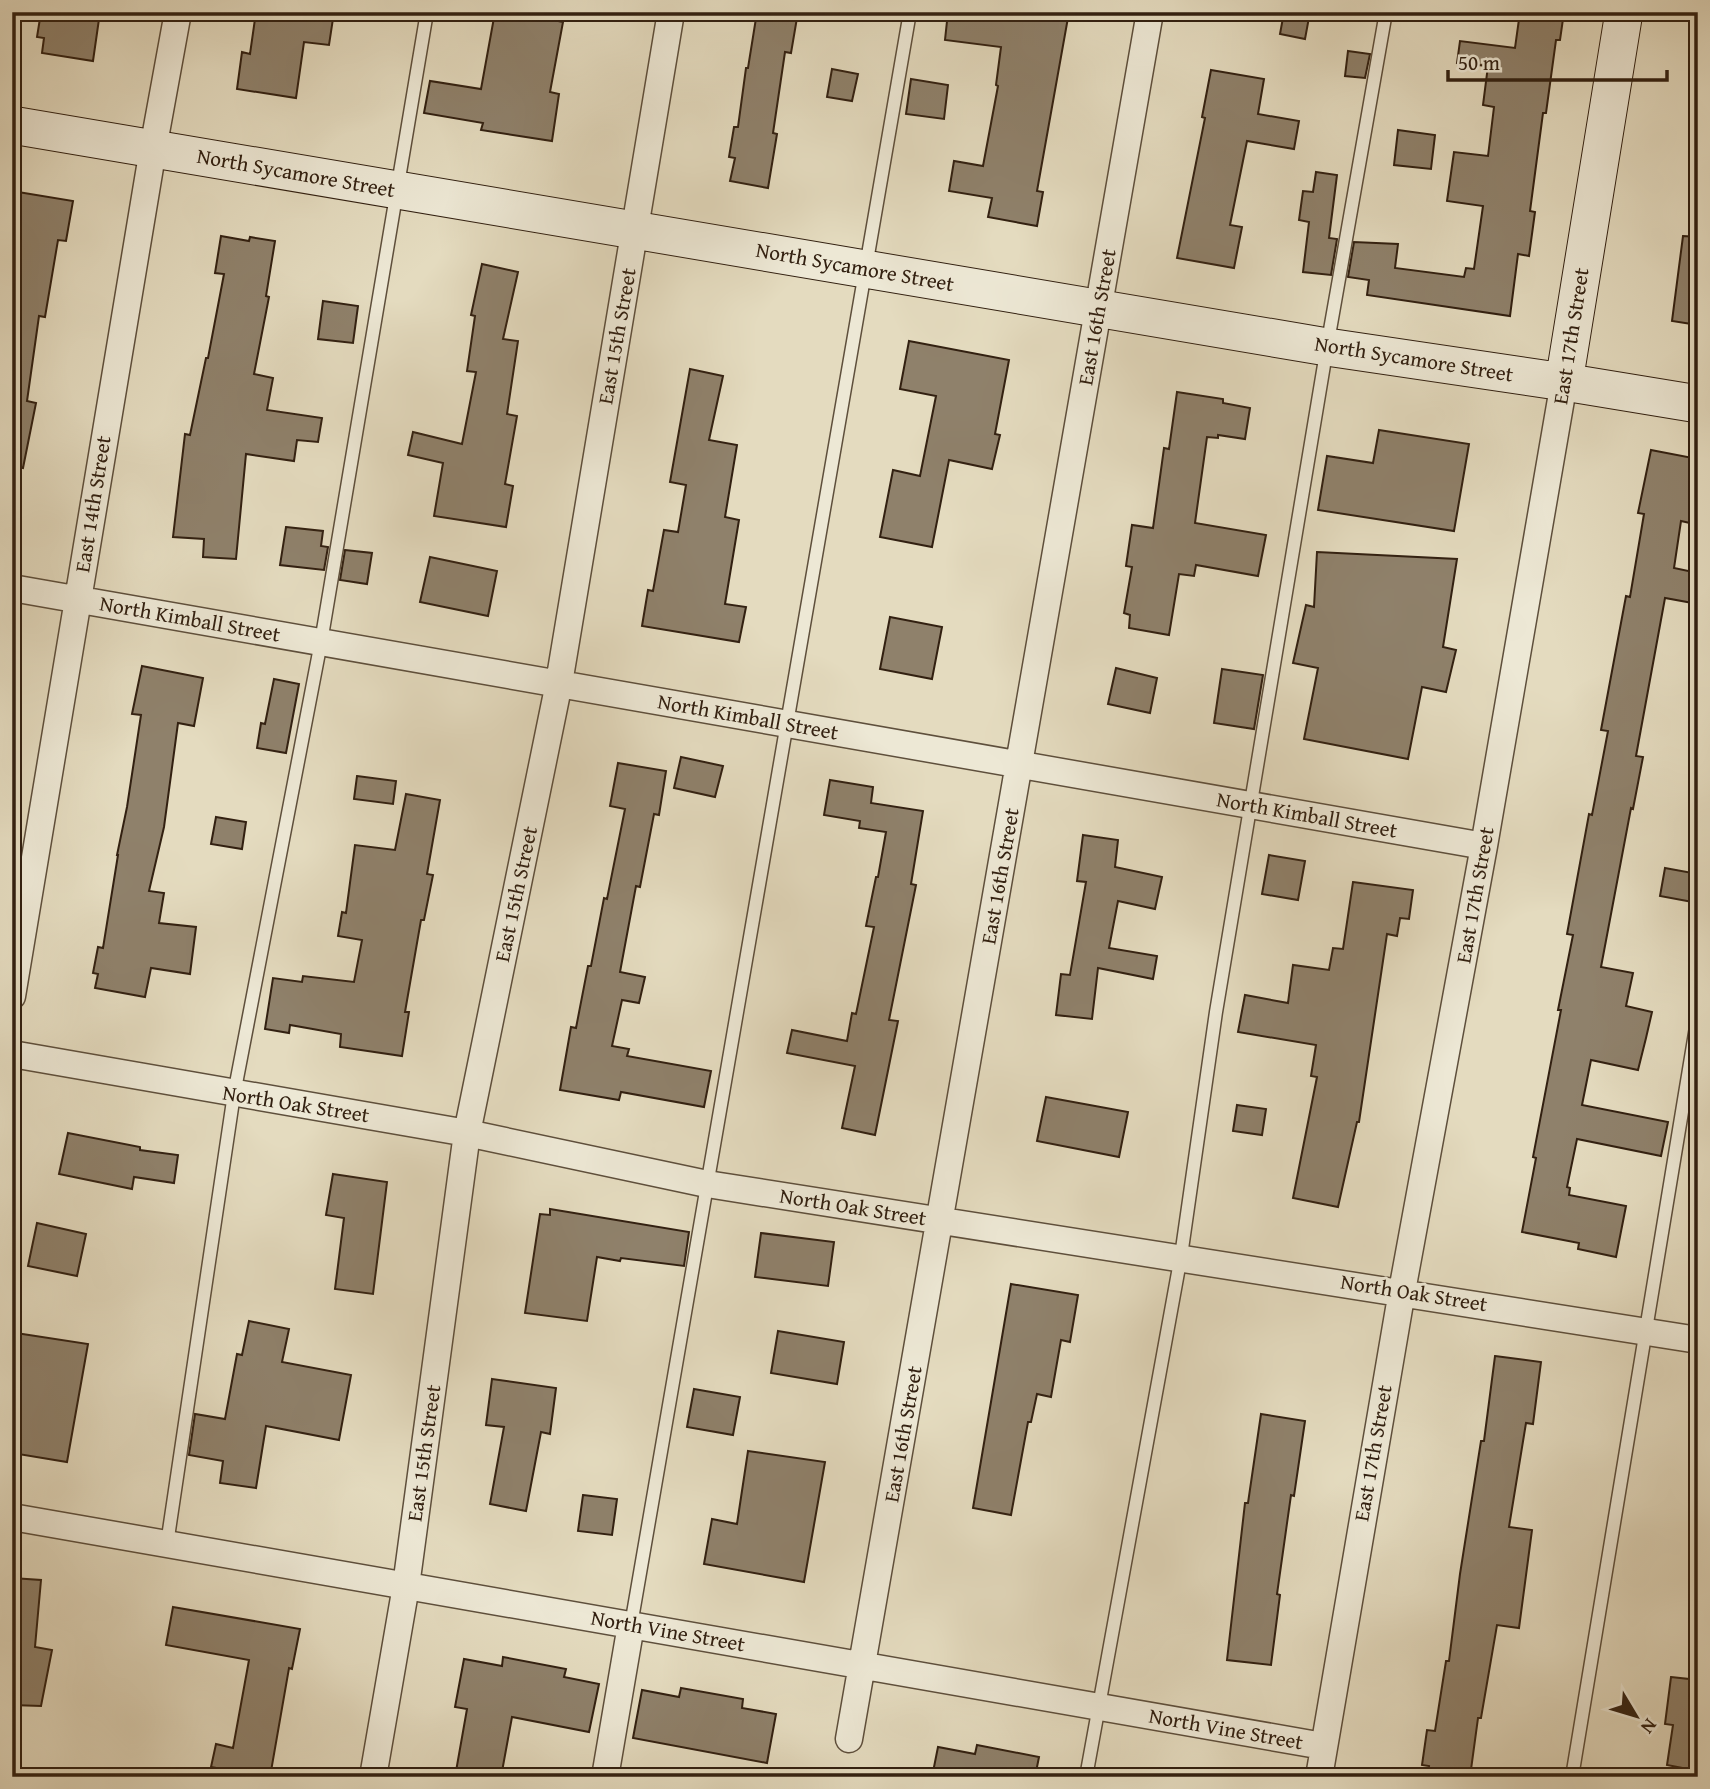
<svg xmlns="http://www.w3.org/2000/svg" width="1710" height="1789" viewBox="0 0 1710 1789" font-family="'Gentium Book Plus',serif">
<rect width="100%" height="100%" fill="#e4dbbf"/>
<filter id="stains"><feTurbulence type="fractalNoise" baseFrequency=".00286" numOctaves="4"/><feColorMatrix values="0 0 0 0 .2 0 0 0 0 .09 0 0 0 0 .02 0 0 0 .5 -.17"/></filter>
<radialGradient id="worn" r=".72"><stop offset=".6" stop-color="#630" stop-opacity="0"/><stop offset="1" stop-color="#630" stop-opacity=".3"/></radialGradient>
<path fill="#8f816b" stroke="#322011" stroke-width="2" d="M 41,12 L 99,19 L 93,61 L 42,53 L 44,38 L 37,37 Z
M 256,12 L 334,12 L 329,45 L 304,42 L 296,98 L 237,89 L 242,52 L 250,54 Z
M 495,12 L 514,12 L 563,22 L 550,92 L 559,94 L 552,141 L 481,130 L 483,123 L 424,113 L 430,81 L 481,89 Z
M 757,12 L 798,12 L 791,53 L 785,52 L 773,133 L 777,134 L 768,188 L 730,181 L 735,158 L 729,157 L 734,127 L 738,127 L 746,68 L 748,68 Z
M 948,12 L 1069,12 L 1037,191 L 1043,192 L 1037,226 L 988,217 L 992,198 L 949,191 L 954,161 L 983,166 L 998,86 L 996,85 L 1001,47 L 945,40 Z
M 1284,12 L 1310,12 L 1305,39 L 1280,34 Z
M 1520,12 L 1564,12 L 1560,40 L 1556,40 L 1546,113 L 1543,113 L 1530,211 L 1535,212 L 1529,256 L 1518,254 L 1510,316 L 1367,295 L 1369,280 L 1348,277 L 1354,242 L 1398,244 L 1395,268 L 1464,277 L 1466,268 L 1474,269 L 1483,206 L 1447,201 L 1454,152 L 1488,156 L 1494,107 L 1483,105 L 1488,66 L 1457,63 L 1460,41 L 1515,48 Z
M 1348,51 L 1370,54 L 1365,78 L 1345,76 Z
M 832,69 L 858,74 L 852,101 L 827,97 Z
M 1211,70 L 1264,79 L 1258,114 L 1299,121 L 1294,149 L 1247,141 L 1230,225 L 1242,227 L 1234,268 L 1177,258 L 1205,118 L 1202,117 Z
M 911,79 L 948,85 L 944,119 L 906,114 Z
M 1398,130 L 1435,135 L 1431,169 L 1394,165 Z
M 1316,172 L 1337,175 L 1329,238 L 1337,239 L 1331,275 L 1303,272 L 1309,222 L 1299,220 L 1303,191 L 1313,192 Z
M 12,191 L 73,201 L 66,241 L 58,240 L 45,317 L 39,316 L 27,401 L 36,403 L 23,468 L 12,466 Z
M 221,236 L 249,241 L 250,237 L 275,241 L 266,296 L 269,297 L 254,374 L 273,378 L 267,410 L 322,418 L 318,442 L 297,440 L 294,461 L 246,454 L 236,559 L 203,557 L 204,539 L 173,537 L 185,434 L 190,435 L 206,358 L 208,358 L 224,274 L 215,273 Z
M 1683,236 L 1698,237 L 1698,325 L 1672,321 Z
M 482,264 L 518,272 L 503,339 L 518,341 L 507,414 L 517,416 L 505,484 L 513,486 L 506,527 L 434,516 L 443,463 L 408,455 L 413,432 L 462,444 L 476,372 L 467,371 L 475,316 L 471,315 Z
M 323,301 L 358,306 L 353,343 L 318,339 Z
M 909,341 L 1009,360 L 995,434 L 1000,435 L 992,469 L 949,460 L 932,547 L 880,537 L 893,470 L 920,476 L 936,396 L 900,389 Z
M 690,369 L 723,376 L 709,440 L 737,445 L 725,517 L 739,520 L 725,604 L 746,607 L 739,642 L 642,626 L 648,590 L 653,591 L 664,530 L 678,532 L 686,485 L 670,482 Z
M 1177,392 L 1223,399 L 1223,403 L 1250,408 L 1245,439 L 1218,435 L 1218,438 L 1207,437 L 1195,523 L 1266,535 L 1258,576 L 1196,565 L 1194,576 L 1179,574 L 1169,635 L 1129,628 L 1130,615 L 1124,613 L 1132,567 L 1126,566 L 1132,525 L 1153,528 L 1164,448 L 1169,449 Z
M 1379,430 L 1469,444 L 1454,531 L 1318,510 L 1327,456 L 1373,463 Z
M 1651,450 L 1698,459 L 1698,483 L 1690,523 L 1681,521 L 1674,568 L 1698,573 L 1698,604 L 1665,598 L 1636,756 L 1643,757 L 1633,809 L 1631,808 L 1601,967 L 1633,973 L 1626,1006 L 1652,1012 L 1646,1038 L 1638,1070 L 1591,1060 L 1582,1105 L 1668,1122 L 1661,1156 L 1577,1139 L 1567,1187 L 1570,1188 L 1569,1195 L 1626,1206 L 1616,1257 L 1578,1249 L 1579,1243 L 1522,1232 L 1536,1158 L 1533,1157 L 1561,1010 L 1558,1010 L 1573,935 L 1567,934 L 1589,814 L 1592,815 L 1608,731 L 1601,730 L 1626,596 L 1630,597 L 1644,514 L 1638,513 Z
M 286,527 L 323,531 L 321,546 L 328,547 L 324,570 L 280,565 Z
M 345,550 L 372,553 L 367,584 L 340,580 Z
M 1317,552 L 1457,559 L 1443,647 L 1456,650 L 1446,692 L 1422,687 L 1408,759 L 1304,739 L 1318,668 L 1293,663 L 1306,605 L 1314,607 Z
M 430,557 L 497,571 L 488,616 L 420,602 Z
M 890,617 L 942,627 L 932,679 L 880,669 Z
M 142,666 L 203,678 L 194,726 L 178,723 L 164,827 L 149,891 L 164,893 L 159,923 L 196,927 L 190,974 L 151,968 L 145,997 L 95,988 L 98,974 L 93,973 L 98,947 L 103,948 L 118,855 L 117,855 L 127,807 L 141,715 L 132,714 Z
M 1116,668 L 1157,678 L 1150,713 L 1108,704 Z
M 1222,669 L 1263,675 L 1254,729 L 1214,723 Z
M 274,679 L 299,684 L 286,753 L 257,748 L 261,723 L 265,724 Z
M 681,757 L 723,766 L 715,797 L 674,788 Z
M 618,763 L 666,771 L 659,815 L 654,814 L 640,887 L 636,886 L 620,972 L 645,977 L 639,1003 L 622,1000 L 612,1046 L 629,1049 L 627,1056 L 711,1071 L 704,1107 L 621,1092 L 619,1100 L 560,1090 L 571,1027 L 576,1028 L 588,966 L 591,966 L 604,898 L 607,899 L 625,809 L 610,806 Z
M 357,776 L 396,781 L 393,804 L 354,799 Z
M 830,780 L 873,787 L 871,803 L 923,811 L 911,884 L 916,885 L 889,1020 L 898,1021 L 875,1135 L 842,1128 L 855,1066 L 787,1053 L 792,1030 L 847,1041 L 852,1013 L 856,1014 L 874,927 L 866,926 L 876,877 L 878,877 L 886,832 L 859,828 L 860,821 L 824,815 Z
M 406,794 L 440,800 L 427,874 L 433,875 L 424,920 L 421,920 L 405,1012 L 409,1012 L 402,1056 L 340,1047 L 341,1034 L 290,1025 L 289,1033 L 265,1029 L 273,978 L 302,982 L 303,976 L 354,982 L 362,940 L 338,936 L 342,912 L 346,913 L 355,845 L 395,850 Z
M 216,817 L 246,822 L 242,849 L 211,844 Z
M 1083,835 L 1118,840 L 1115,867 L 1162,877 L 1155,909 L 1118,901 L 1109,948 L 1157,956 L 1153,979 L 1098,968 L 1092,1019 L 1056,1015 L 1061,974 L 1070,975 L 1086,882 L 1077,881 Z
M 1269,855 L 1305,861 L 1298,900 L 1262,894 Z
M 1665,868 L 1698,874 L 1698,903 L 1660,896 Z
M 1353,882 L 1413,890 L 1409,919 L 1400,918 L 1397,936 L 1387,934 L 1359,1122 L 1357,1122 L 1338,1207 L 1293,1198 L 1317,1077 L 1311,1076 L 1316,1045 L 1238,1032 L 1245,995 L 1288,1003 L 1293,965 L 1329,970 L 1333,948 L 1343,949 Z
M 1046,1097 L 1128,1112 L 1119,1157 L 1037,1141 Z
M 1237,1105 L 1266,1109 L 1262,1135 L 1233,1131 Z
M 68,1133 L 140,1147 L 140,1150 L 178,1155 L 174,1183 L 134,1177 L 132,1189 L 59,1174 Z
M 333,1174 L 387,1182 L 373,1294 L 335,1289 L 344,1218 L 326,1215 Z
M 550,1209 L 689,1232 L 684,1266 L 621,1258 L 620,1261 L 597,1257 L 587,1321 L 525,1313 L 540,1214 L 550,1215 Z
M 37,1223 L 86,1234 L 77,1276 L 28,1266 Z
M 761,1233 L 834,1242 L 828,1286 L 755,1277 Z
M 1011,1284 L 1078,1295 L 1070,1342 L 1061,1340 L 1051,1397 L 1037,1394 L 1031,1422 L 1028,1422 L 1011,1515 L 973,1508 Z
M 249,1321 L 289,1329 L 282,1362 L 351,1375 L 339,1440 L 266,1426 L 256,1488 L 220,1483 L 223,1461 L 189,1455 L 195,1414 L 225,1419 L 237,1354 L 242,1355 Z
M 778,1331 L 844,1342 L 837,1384 L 771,1373 Z
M 16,1333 L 88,1344 L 67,1462 L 12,1453 L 12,1356 Z
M 1495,1356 L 1541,1362 L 1533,1424 L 1526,1423 L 1509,1527 L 1532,1530 L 1519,1628 L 1497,1625 L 1481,1718 L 1478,1718 L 1470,1777 L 1428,1777 L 1429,1766 L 1422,1765 L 1427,1730 L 1435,1731 L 1446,1661 L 1449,1661 L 1460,1574 L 1481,1441 L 1484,1441 Z
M 492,1379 L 556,1388 L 550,1434 L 541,1432 L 526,1511 L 490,1504 L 504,1427 L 486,1425 Z
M 694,1389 L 740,1397 L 733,1435 L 687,1427 Z
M 1261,1414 L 1305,1421 L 1294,1496 L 1291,1495 L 1277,1594 L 1280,1595 L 1271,1665 L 1227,1660 L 1245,1503 L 1248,1503 Z
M 748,1451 L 825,1462 L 804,1582 L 704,1564 L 712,1519 L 737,1524 Z
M 583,1495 L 617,1499 L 612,1535 L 578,1531 Z
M 12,1578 L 41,1580 L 35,1647 L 52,1650 L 41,1706 L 12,1705 Z
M 173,1607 L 300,1629 L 292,1669 L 289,1668 L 270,1777 L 232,1777 L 233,1771 L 211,1767 L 216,1744 L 233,1748 L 249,1660 L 166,1645 Z
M 503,1657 L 566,1669 L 564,1677 L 599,1684 L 589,1732 L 512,1717 L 501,1777 L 455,1777 L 467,1709 L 455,1707 L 464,1659 L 502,1666 Z
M 1671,1677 L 1698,1680 L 1698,1771 L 1667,1765 L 1673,1725 L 1665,1724 Z
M 681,1688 L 743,1699 L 742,1708 L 776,1714 L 767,1763 L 633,1738 L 642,1690 L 679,1697 Z
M 977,1745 L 1039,1757 L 1035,1777 L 932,1777 L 938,1747 L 975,1754 Z"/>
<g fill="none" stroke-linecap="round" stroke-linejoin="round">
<g stroke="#5e4f3c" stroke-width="15">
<path id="lane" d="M 167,1544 L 234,1094 L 321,642 L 427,12
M 631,1625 L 910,12
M 1086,1777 L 1181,1256 L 1216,1012 L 1327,347 L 1386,12
M 1572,1777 L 1698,1015"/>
</g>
<g stroke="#5e4f3c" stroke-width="29">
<path id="street" d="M 12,588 L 1484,846
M 12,996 L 153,149 L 178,12
M 12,1054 L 467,1133 L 707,1184 L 1698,1340
M 12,1517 L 1323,1746
M 849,1739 L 1150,12
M 373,1777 L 406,1586 L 467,1133 L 559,683 L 671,12
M 605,1777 L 631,1625
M 1319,1777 L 1402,1291 L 1484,846 L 1564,382"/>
</g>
<g stroke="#322011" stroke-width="39">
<path id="secondary" d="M 12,125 L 1327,347 L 1564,382 L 1698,404
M 1564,382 L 1624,12"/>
</g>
<use href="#lane" stroke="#ede8d5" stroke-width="12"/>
<use href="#street" stroke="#ede8d5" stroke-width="26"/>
<use href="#secondary" stroke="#ede8d5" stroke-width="37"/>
</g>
<g text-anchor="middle" stroke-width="6" stroke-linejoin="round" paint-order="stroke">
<g font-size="21" fill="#322011" stroke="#ede8d5">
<text transform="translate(296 173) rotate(10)" y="7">North Sycamore Street</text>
<text transform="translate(855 267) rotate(10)" y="7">North Sycamore Street</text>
<text transform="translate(1097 317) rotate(-80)" y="7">East 16th Street</text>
<text transform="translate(617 336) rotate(-80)" y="7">East 15th Street</text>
<text transform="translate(1571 336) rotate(-81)" y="7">East 17th Street</text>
<text transform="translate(1414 359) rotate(9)" y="7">North Sycamore Street</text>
<text transform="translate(93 504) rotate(-81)" y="7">East 14th Street</text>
<text transform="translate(190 619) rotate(10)" y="7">North Kimball Street</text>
<text transform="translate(748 717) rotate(10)" y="7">North Kimball Street</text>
<text transform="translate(1307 815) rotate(10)" y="7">North Kimball Street</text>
<text transform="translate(1000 876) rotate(-80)" y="7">East 16th Street</text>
<text transform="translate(516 894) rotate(-78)" y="7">East 15th Street</text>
<text transform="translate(1475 895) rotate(-80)" y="7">East 17th Street</text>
<text transform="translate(296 1104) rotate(9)" y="7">North Oak Street</text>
<text transform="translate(853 1207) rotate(9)" y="7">North Oak Street</text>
<text transform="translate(1414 1293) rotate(9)" y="7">North Oak Street</text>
<text transform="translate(903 1434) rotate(-80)" y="7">East 16th Street</text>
<text transform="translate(424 1453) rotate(-82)" y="7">East 15th Street</text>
<text transform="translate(1373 1453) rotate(-80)" y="7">East 17th Street</text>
<text transform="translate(668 1631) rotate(10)" y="7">North Vine Street</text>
<text transform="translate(1226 1729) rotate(10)" y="7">North Vine Street</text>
</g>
</g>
<rect width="1710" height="1789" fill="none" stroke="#e4dbbf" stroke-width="42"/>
<rect x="14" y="14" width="1682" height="1761" fill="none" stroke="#322011" stroke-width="3.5"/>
<rect x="21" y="21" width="1668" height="1747" fill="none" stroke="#322011" stroke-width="2"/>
<g transform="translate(1636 1716) rotate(128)" stroke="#ede8d5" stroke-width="5" paint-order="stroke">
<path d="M0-5L12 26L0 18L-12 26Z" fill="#322011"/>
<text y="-10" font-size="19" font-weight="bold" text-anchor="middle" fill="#322011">N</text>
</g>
<path d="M1448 70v10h219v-10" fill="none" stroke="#322011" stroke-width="3.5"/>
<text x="1458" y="70" font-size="21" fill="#322011" stroke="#ede8d5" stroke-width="5" paint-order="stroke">50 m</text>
<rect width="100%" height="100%" filter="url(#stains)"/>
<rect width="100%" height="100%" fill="url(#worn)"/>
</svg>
